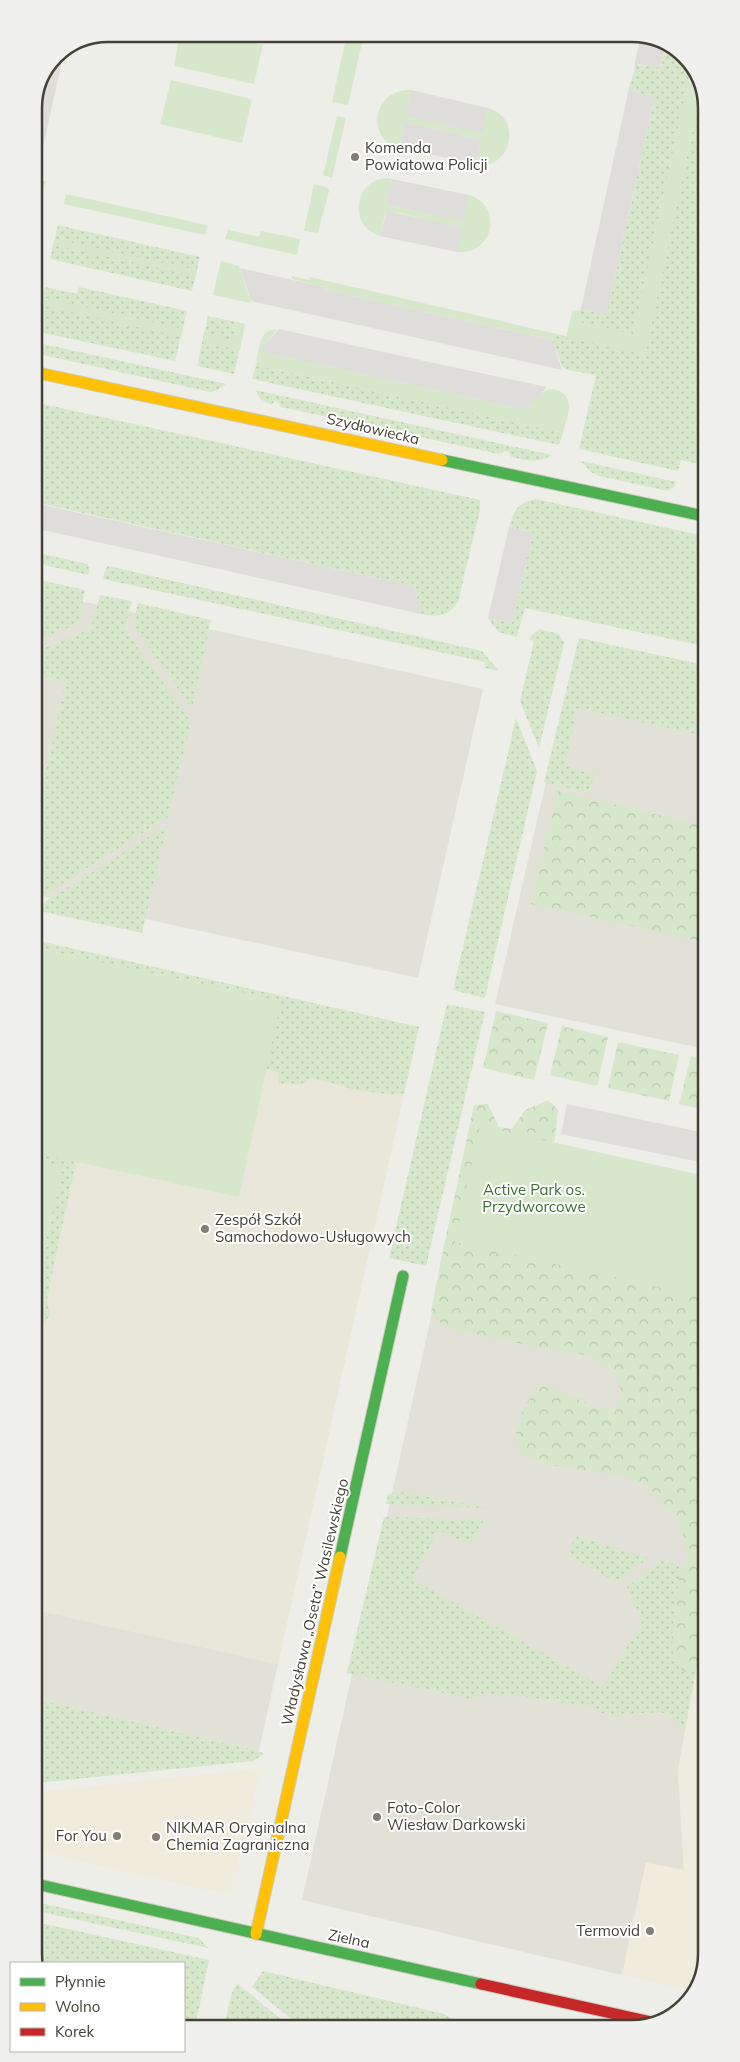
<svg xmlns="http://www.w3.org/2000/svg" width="740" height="2062" viewBox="0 0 740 2062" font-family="Mulish,sans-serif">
<defs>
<pattern id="grass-dots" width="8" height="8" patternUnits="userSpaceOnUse" patternTransform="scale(1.25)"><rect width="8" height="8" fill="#d6e7cb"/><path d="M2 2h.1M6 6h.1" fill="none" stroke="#b9c7af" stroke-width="1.8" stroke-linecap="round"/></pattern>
<pattern id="forest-crowns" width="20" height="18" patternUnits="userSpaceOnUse" patternTransform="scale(1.25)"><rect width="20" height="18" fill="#d6e7cb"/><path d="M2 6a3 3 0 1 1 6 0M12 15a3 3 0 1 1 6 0" fill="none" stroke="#b9c7af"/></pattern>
</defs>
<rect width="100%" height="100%" fill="#eeeee9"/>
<path fill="#e2e1d7" d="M 35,591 L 483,689 L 418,978 L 35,895 Z
M 579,638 L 704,665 L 705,1049 L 495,1004 Z
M 448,1240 L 705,1297 L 706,1616 L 678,1771 L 684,1870 L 646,1863 L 622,1975 L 302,1900 Z
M 36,1610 L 278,1664 L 259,1751 L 36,1699 Z"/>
<path fill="#f0ecdd" d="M 706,1616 L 706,1954 L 694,1991 L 622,1975 L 646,1863 L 684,1870 L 678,1771 Z
M 261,1768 L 232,1889 L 225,1893 L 195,1888 L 36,1851 L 36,1792 Z"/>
<path fill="#e8e7d9" d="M 35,940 L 419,1027 L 278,1664 L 36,1610 Z"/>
<path fill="url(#grass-dots)" d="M 666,45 L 677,49 L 691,69 L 633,335 L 578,322 L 581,309 L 604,314 L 610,300 L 654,100 L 652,96 L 631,91 L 629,88 L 636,65 L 661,67 Z
M 702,86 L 704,89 L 704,465 L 681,460 L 678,471 L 579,449 L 596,375 L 568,370 L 562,366 L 552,340 L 553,340 L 555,334 L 645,354 Z
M 34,172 L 36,173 L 36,179 L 46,181 L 34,234 Z
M 58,225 L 200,257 L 192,291 L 50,259 Z
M 45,287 L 77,294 L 79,287 L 187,311 L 175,361 L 34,331 Z
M 208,316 L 245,324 L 234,374 L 197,366 Z
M 34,342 L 226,384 L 218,390 L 210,392 L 34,353 Z
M 256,365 L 563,433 L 559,445 L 252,379 Z
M 255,390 L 552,455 C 538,464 526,460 511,457 L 509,452 L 504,451 L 499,454 L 281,407 L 278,402 L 275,401 L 271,405 L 260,399 Z
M 34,402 L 480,500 L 480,510 L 458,602 C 449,617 436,617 421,614 L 414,586 L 34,502 Z
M 581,461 L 676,482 L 675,486 L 668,491 L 599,476 L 591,472 Z
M 536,499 L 704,536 L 704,646 L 525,608 L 517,637 L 498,632 L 488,618 L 512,623 L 533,533 L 509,527 C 513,511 519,502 536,499 Z
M 34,552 L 87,564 L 90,570 L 88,575 L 35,563 Z
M 108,566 L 482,651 L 499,671 L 484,668 L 485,662 L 103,579 L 106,568 Z
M 35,579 L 85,590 L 78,624 L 35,640 Z
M 100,595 L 132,601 L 125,626 L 126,631 L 191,722 L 168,817 L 35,901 L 35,821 L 66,681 L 35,674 L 35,652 L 91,629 Z
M 138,603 L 211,620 L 192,709 L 133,625 Z
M 539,629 L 559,634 L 564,643 L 539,748 L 520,701 L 534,641 L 530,640 L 531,636 Z
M 579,638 L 704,665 L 705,736 L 577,708 L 565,766 L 594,774 L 590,793 L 544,782 Z
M 516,718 L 537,771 L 485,998 L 453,990 Z
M 167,825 L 142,933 L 35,910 L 35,908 Z
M 35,940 L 419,1027 L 404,1093 L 393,1095 L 351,1089 L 341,1085 L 310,1078 L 300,1085 L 287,1083 L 279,1084 L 278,1073 L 266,1069 L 281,1001 L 35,948 Z
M 447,1004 L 485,1012 L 426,1266 L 389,1258 Z
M 35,1153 L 76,1162 L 49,1288 L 47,1301 L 50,1315 L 40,1328 L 36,1341 L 35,1287 L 63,1167 L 35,1161 Z
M 399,1492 L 489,1508 L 386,1504 L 388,1494 Z
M 384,1517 L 484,1520 L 470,1545 L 439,1530 L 412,1579 L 603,1687 L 642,1622 L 627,1587 L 662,1559 L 683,1567 L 679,1578 L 687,1675 L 696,1669 L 685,1730 L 672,1717 L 660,1712 L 629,1714 L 615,1717 L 602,1713 L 593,1707 L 514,1695 L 478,1694 L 472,1699 L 347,1673 Z
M 577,1536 L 648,1558 L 618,1583 L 566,1554 Z
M 36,1699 L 259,1751 L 264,1754 L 253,1761 L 36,1783 Z
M 36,1902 L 199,1938 L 208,1948 L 36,1911 Z
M 36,1922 L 209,1960 L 195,2028 L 184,2028 L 184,1963 L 36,1963 Z
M 263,1971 L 444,2014 L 452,2019 L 454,2027 L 301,2027 L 252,1987 Z
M 237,1983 L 290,2027 L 224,2028 L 231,1995 Z
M 464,2019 L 508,2026 L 465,2026 Z"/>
<path fill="url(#forest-crowns)" d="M 558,791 L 705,826 L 705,942 L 531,904 Z
M 496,1011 L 548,1023 L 534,1080 L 483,1068 Z
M 562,1026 L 608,1037 L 597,1086 L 550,1075 Z
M 618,1042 L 679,1055 L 669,1101 L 608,1088 Z
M 691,1056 L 705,1059 L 705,1110 L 679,1104 Z
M 548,1100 L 558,1110 L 555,1138 L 550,1161 L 705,1267 L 706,1661 L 705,1664 L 687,1675 L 673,1658 L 672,1635 L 679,1578 L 688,1554 L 679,1520 L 664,1507 L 647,1484 L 620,1476 L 544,1464 L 521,1454 L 516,1434 L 524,1407 L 540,1384 L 602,1409 L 615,1409 L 622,1392 L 613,1372 L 591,1356 L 532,1346 L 462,1331 L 442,1325 L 431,1312 L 441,1260 L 474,1105 L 488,1104 L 499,1127 L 512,1129 L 525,1110 Z"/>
<path fill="#d6e7cb" d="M 180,34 L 210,34 L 263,45 L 254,84 L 174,66 Z
M 347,34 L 364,34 L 348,105 L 332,102 Z
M 691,69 L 702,86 L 645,355 L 555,335 L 553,340 L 325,290 L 324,287 L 292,279 L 292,276 L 309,280 L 310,277 L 566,336 L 573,310 L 578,311 L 581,309 L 578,322 L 633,334 Z
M 171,80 L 252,99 L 242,143 L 160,124 Z
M 411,90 L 406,114 L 482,133 L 488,108 C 524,117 511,172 476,164 L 481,142 L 479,139 L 408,123 L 404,125 L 399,148 C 364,138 374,88 411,90 Z
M 337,116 L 346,118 L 332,178 L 323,175 Z
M 388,178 L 392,179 L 387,202 L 389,205 L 462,220 L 464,218 L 469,195 C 504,205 494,256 457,252 L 461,228 L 399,213 L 386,212 L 380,236 C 347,227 354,178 388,178 Z
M 314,184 L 327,187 L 329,191 L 318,233 L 304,231 Z
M 66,194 L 207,225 L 205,235 L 64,204 Z
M 228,230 L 259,237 L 261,231 L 300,239 L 297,255 L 225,239 Z
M 55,239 L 197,270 L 196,276 L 53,245 Z
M 221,261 L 239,266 L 251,303 L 213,295 Z
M 42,297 L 183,329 L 181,337 L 40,305 Z
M 237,322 L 245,324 L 240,350 L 203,342 L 204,333 L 233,340 Z
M 277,329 L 260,351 L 526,410 C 535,400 547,382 561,392 C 566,395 569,400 569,406 C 569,414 565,424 563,433 L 256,365 C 259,350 258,330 277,329 Z
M 35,948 L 281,1001 L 239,1197 L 35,1153 Z
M 480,1126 L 705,1176 L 705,1297 L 455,1242 Z
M 35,1161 L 63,1167 L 35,1287 Z"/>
<path fill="#deddd9" d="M 641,35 L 666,45 L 660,68 L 638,64 L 634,67 Z
M 64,52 L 43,147 L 36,175 L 34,172 L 34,103 L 56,55 Z
M 629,88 L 631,91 L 652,96 L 654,99 L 610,300 L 607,312 L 604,314 L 581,309 Z
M 411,90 L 488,108 L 483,132 L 481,133 L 408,117 L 406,114 Z
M 408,123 L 479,139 L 481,142 L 476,164 L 399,148 L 404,125 Z
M 392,179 L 469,195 L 464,218 L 462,221 L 389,205 L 387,202 Z
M 387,211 L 460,227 L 462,230 L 457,252 L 380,236 Z
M 240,268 L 324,287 L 325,290 L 552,340 L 562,370 L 251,301 Z
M 279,329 L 443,365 L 547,387 L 526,410 L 259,351 Z
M 34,503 L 414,586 L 421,614 L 34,528 Z
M 509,527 L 533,533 L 512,623 L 488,618 Z
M 567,1104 L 705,1133 L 705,1163 L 561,1134 Z"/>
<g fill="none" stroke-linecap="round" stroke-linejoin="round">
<g stroke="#ccccc1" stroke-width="13">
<path id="fast" d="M 442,460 L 704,516
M 340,1557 L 403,1276
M 36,1884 L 481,1984"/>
</g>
<g stroke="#ccccc1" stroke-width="13">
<path id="slow" d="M 34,372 L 442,460
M 256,1934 L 340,1557"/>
</g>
<g stroke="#ccccc1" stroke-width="13">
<path id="jam" d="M 481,1984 L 656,2023"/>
</g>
<use href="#fast" stroke="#4caf50" stroke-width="11"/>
<use href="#slow" stroke="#ffc107" stroke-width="11"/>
<use href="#jam" stroke="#c62828" stroke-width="11"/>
</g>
<g fill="#807e75" stroke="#fff" stroke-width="2">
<circle cx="355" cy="157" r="5"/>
<circle cx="205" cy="1229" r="5"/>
<circle cx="377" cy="1817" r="5"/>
<circle cx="117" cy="1836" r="5"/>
<circle cx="156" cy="1837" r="5"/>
<circle cx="650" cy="1931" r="5"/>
</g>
<g text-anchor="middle" stroke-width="4" stroke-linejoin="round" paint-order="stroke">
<g font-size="15" fill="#444136" stroke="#fff" text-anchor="start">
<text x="365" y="153">Komenda<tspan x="365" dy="17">Powiatowa Policji</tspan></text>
<text x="215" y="1225">Zespół Szkół<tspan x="215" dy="17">Samochodowo-Usługowych</tspan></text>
<text x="387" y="1813">Foto-Color<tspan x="387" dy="17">Wiesław Darkowski</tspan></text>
<text x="166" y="1833">NIKMAR Oryginalna<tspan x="166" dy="17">Chemia Zagraniczna</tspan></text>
<text x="107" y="1841" text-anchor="end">For You</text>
<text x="640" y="1936" text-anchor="end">Termovid</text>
</g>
<g font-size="15" fill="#444136" stroke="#fff">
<text transform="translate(373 429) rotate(13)" y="5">Szydłowiecka</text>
<text transform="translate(315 1602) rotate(-77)" y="5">Władysława „Oseta” Wasilewskiego</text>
<text transform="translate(349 1939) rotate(12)" y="5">Zielna</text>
</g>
<g font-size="15" fill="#3b6f30" stroke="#fff">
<text x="534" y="1195">Active Park os.<tspan x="534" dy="17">Przydworcowe</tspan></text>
</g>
</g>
<path d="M0 0H740V2062H0ZM108 42H632A66 66 0 0 1 698 108V1954A66 66 0 0 1 632 2020H108A66 66 0 0 1 42 1954V108A66 66 0 0 1 108 42Z" fill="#f0f0ef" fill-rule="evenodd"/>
<path fill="none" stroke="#444136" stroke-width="2.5" d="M108 42H632A66 66 0 0 1 698 108V1954A66 66 0 0 1 632 2020H108A66 66 0 0 1 42 1954V108A66 66 0 0 1 108 42Z"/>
<rect x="10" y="1962" width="175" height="90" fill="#ffffff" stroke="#b4b3af"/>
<rect x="20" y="1978" width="25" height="8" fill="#4caf50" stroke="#b4b3af"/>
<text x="55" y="1987" font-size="15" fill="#444136">Płynnie</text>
<rect x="20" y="2003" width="25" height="8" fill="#ffc107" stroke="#b4b3af"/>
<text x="55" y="2012" font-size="15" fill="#444136">Wolno</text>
<rect x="20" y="2028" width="25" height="8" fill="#c62828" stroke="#b4b3af"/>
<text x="55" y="2037" font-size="15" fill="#444136">Korek</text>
</svg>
